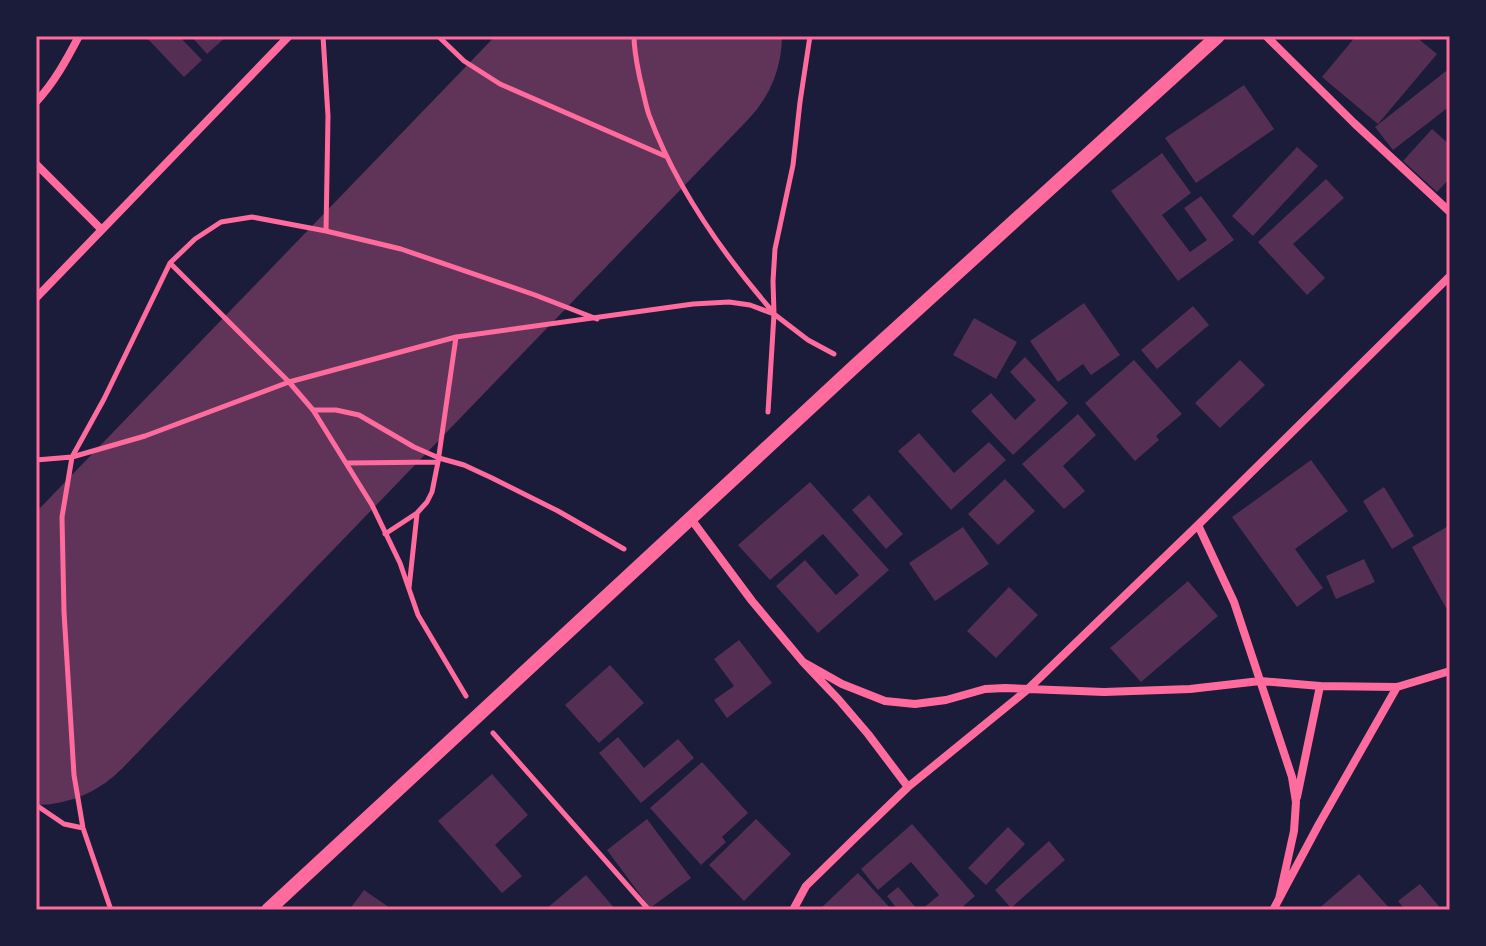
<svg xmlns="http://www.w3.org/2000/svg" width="1486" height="946" viewBox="0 0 1486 946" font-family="Ubuntu,sans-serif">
<rect width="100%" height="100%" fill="#1b1b3a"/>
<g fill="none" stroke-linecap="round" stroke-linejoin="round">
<path stroke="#603358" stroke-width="240" d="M 36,685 L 662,36"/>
</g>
<path fill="#542f53" d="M 145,36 L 179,36 L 202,60 L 184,77 Z
M 191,36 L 227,36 L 207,54 Z
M 1356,36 L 1415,36 L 1437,54 L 1378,124 L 1322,77 Z
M 1446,71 L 1450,76 L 1450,106 L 1393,150 L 1375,127 Z
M 1244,85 L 1274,129 L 1196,183 L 1165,138 Z
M 1432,129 L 1450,145 L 1450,178 L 1437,192 L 1403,161 Z
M 1297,147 L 1318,166 L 1253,236 L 1232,216 Z
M 1162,153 L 1191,193 L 1162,215 L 1190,252 L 1207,240 L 1184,208 L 1201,196 L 1234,240 L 1178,281 L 1111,191 Z
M 1326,179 L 1344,198 L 1293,244 L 1325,278 L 1307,295 L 1258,242 Z
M 1084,303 L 1120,355 L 1091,375 L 1083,364 L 1058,382 L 1030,341 Z
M 1193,306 L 1209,325 L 1157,369 L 1141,350 Z
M 974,318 L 1017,342 L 996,379 L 953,355 Z
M 1025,357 L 1068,403 L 1013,455 L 971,411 L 991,393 L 1015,420 L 1036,400 L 1010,372 Z
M 1134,360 L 1182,414 L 1156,436 L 1159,440 L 1135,461 L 1085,403 Z
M 1240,360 L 1265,385 L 1220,428 L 1195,403 Z
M 1078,414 L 1096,435 L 1063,466 L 1085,491 L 1064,509 L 1022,464 Z
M 919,433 L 954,473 L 989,442 L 1006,460 L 951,510 L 898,451 Z
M 1311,460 L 1348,511 L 1295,549 L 1323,588 L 1297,607 L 1232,517 Z
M 1005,479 L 1035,511 L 998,545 L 968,514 Z
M 810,482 L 889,570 L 818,633 L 776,586 L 805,560 L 836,595 L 859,575 L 823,534 L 770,580 L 738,545 Z
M 1384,487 L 1414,536 L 1392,549 L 1363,501 Z
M 869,495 L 903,534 L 886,549 L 852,510 Z
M 1450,525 L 1450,615 L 1412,547 Z
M 963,527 L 989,564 L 935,601 L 909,563 Z
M 1364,559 L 1375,582 L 1336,599 L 1326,576 Z
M 1188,581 L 1218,616 L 1141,682 L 1110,648 Z
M 1009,587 L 1038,615 L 996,658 L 967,631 Z
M 739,640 L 772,683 L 727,718 L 714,700 L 734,686 L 714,659 Z
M 610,665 L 644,703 L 599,743 L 565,705 Z
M 618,737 L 644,768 L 678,739 L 694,758 L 641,803 L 599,753 Z
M 702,762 L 748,813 L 722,837 L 726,842 L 701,865 L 650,808 Z
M 492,774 L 528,815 L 495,845 L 522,876 L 502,893 L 438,821 Z
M 647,819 L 691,878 L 650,908 L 607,850 Z
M 756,819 L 791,854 L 744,901 L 709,865 Z
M 912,824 L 975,896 L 959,910 L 921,910 L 939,895 L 911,862 L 878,890 L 861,869 Z
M 1008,827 L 1025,844 L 986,885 L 968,868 Z
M 1049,841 L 1065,860 L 1011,908 L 995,890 Z
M 858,873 L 892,910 L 825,910 L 822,907 Z
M 1359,874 L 1391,910 L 1317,910 Z
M 586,875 L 616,910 L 545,910 Z
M 1420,884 L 1442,910 L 1405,910 L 1398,901 Z
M 898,887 L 918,910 L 898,910 L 887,896 Z
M 364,890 L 393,910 L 349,910 Z"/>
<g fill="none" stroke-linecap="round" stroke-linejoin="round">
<path stroke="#ff6b9d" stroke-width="5" d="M 323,36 L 328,116 L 326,231
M 438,36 L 464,61 L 500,84 L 665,156
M 634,36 C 634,51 637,64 640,79 C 643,90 645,103 649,115 C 676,188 722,253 773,312
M 170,263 L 289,382 L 313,410 L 372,505 L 400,563 L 418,615 L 466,696
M 313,410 L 336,410 L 359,415 L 414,447 L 439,458 L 464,465 L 492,478 L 558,511 L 624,549
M 768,412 L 774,314 L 773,281 L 775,249 L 793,165 L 800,102 L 810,36
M 36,460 L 72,457 L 145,436 L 289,382 L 456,337 L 693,304 L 729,302 L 750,305 L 774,314 L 808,340 L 834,354
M 348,463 L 438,462
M 385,534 L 417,513 L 427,502 L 432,492 L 438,462 L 456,337
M 409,588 L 417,514
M 493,733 L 649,910
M 36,805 L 64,824 L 83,828
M 111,910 L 83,828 L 74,775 L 64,612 L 62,517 L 72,457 L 104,399 L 170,263 L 195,239 L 221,222 L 252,217 L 326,231 L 401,249 L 535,295 L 597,319"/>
<path stroke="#ff6b9d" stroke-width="8" d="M 1266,36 L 1354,123 L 1450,212
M 36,102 C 54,83 67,59 79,36
M 36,164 L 101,229
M 36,298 L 289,36
M 691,519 L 752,601 L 803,662 L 839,700 L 868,734 L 908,787
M 1198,525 L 1234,602 L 1292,777 L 1296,802 L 1294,831 L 1279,899
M 803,662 L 842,684 L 885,701 L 915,704 L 946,700 L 985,689 L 1005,688 L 1104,692 L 1190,689 L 1260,681 L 1320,686 L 1397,687 L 1450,671
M 1297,797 L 1320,686
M 793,910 L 806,886 L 853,840 L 908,787 L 1027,690 L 1198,525 L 1450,276
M 1273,910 L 1319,824 L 1397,687"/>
<path stroke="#ff6b9d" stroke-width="14" d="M 268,910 L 855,366 L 1218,36"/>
</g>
<rect width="1486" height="946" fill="none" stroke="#1b1b3a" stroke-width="76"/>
<rect x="38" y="38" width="1410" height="870" fill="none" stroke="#ff6b9d" stroke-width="3"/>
</svg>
